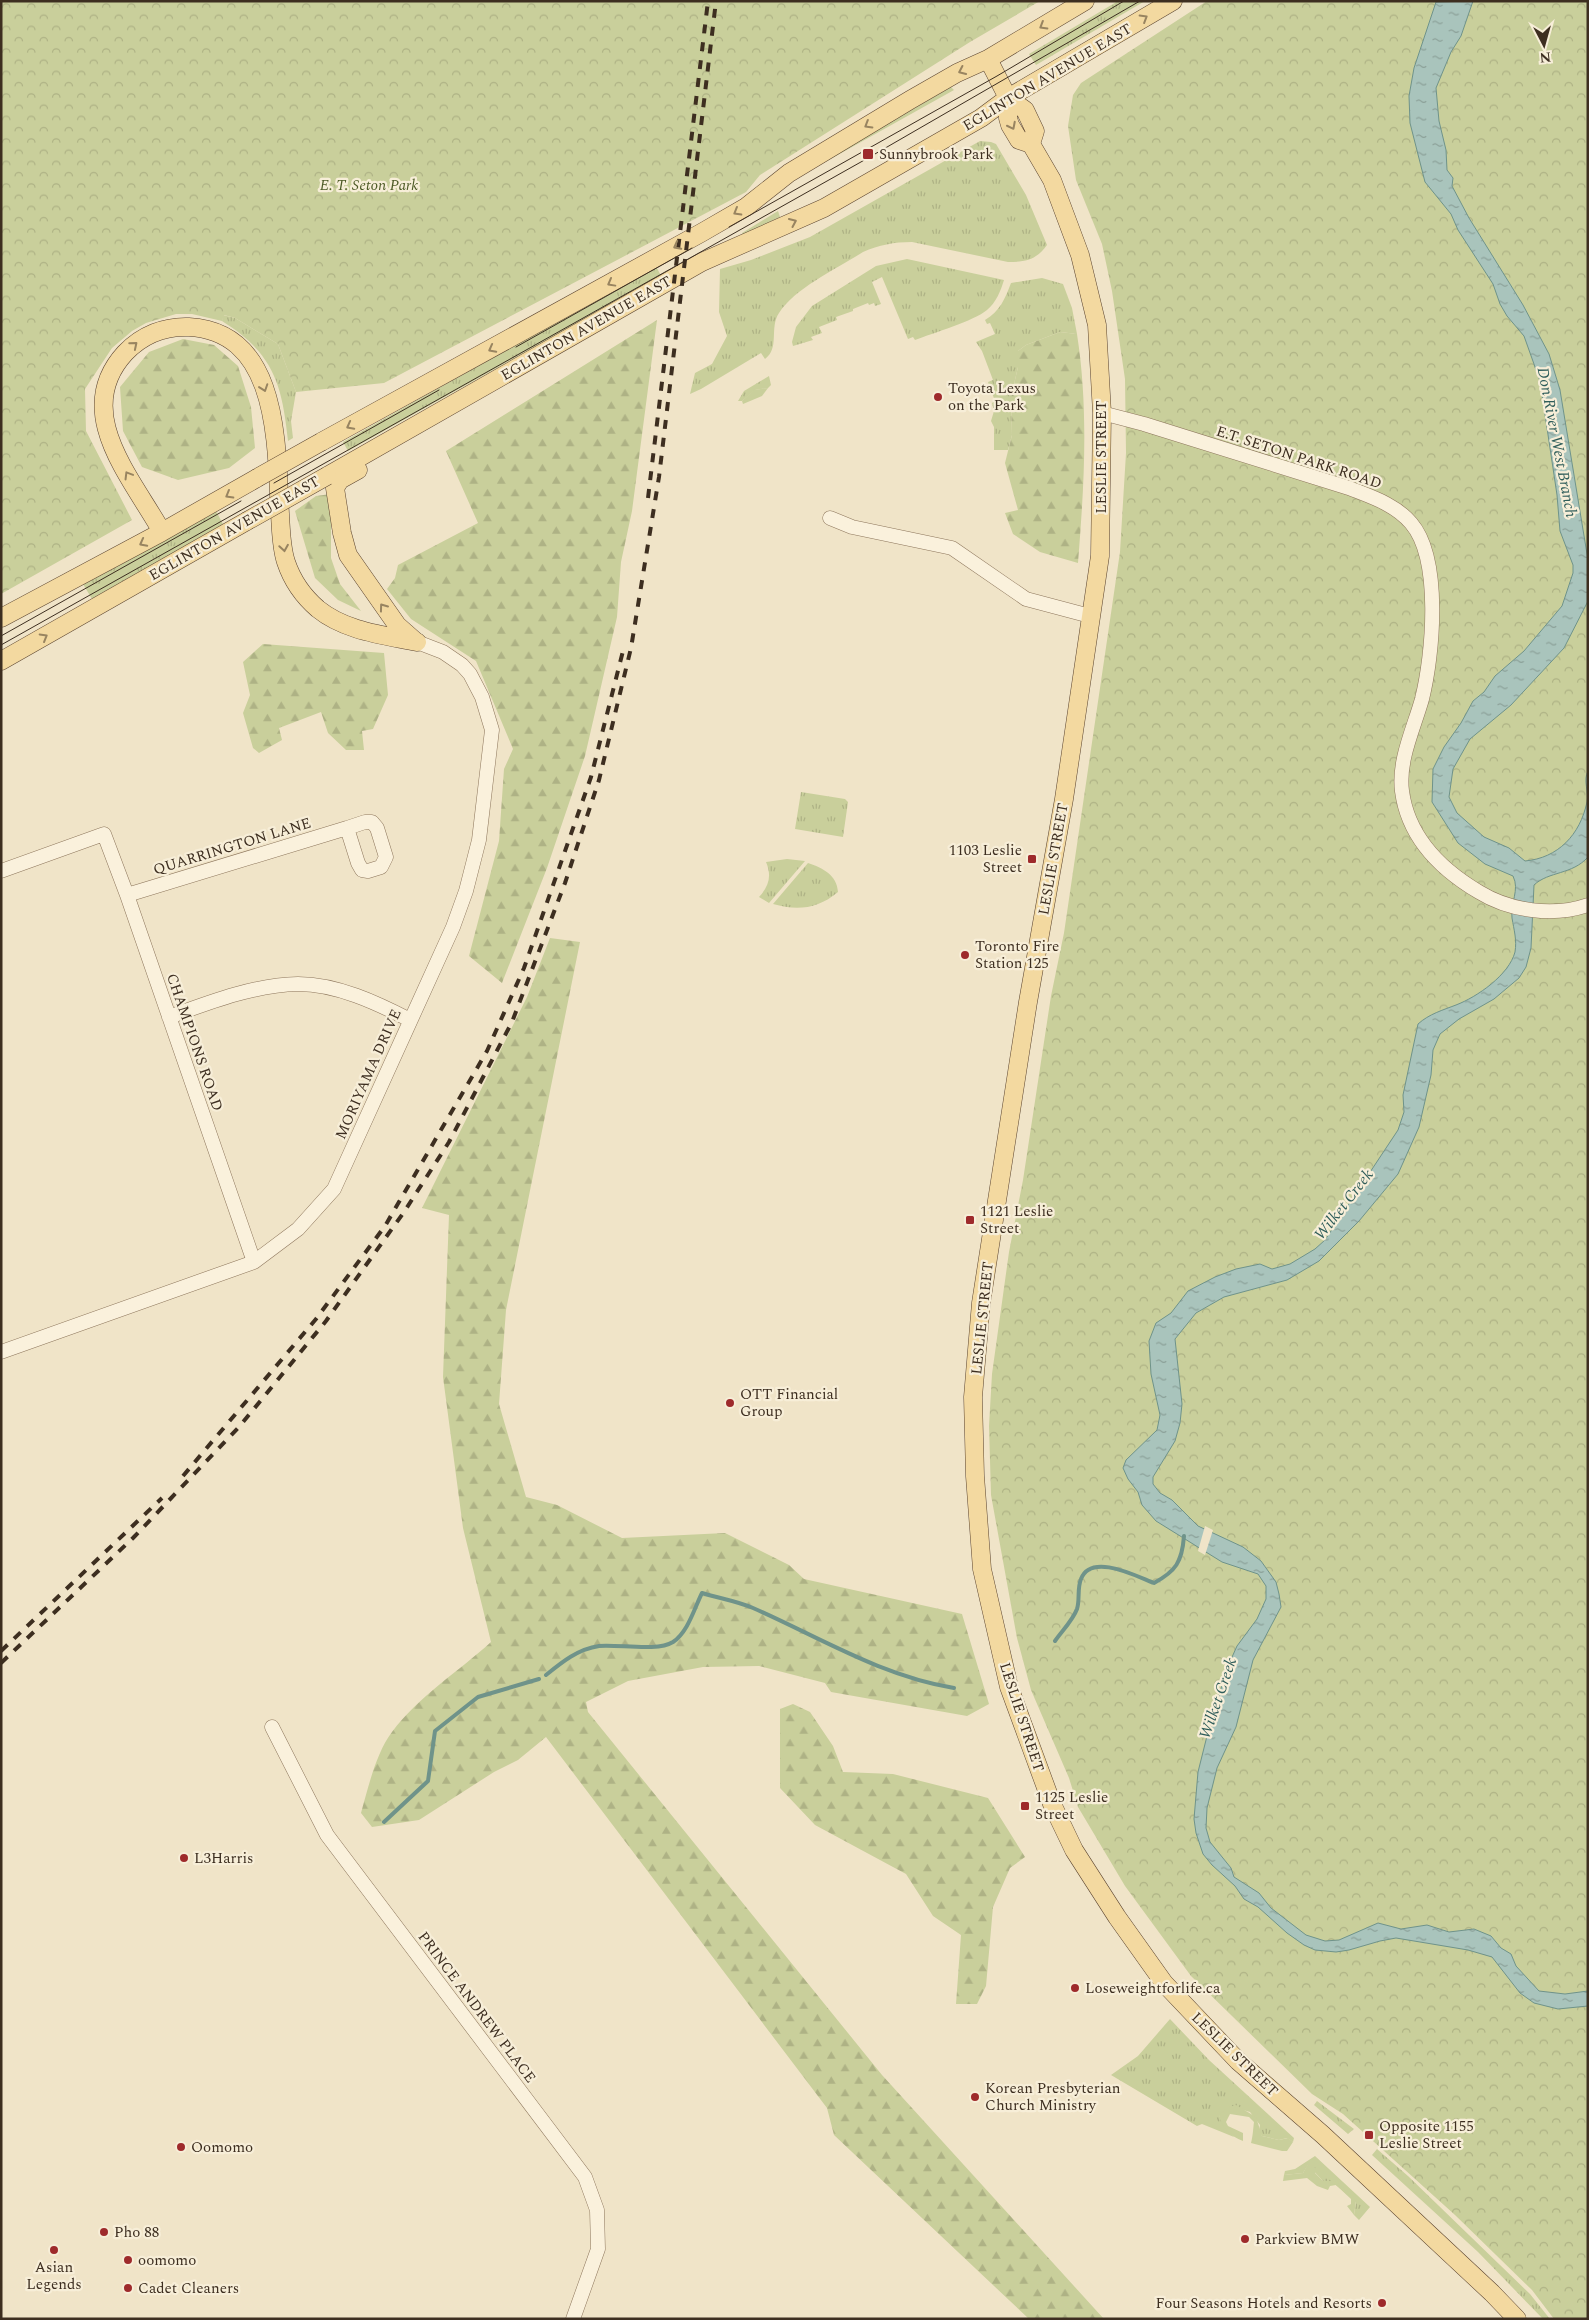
<svg xmlns="http://www.w3.org/2000/svg" width="1589" height="2320" viewBox="0 0 1589 2320" font-family="Spectral,serif">
<defs>
<pattern id="grass-tufts" width="24" height="20" patternUnits="userSpaceOnUse" patternTransform="scale(1.25)"><rect width="24" height="20" fill="#c9cf9b"/><path d="M3 7l-1-3M5 7V3M7 7l1-3M15 17l-1-3M17 17v-4M19 17l1-3" fill="none" stroke="#aeb285"/></pattern>
<pattern id="forest-firs" width="22" height="20" patternUnits="userSpaceOnUse" patternTransform="scale(1.25)"><rect width="22" height="20" fill="#c9cf9b"/><path d="M5 1l3.5 6h-7zM16 11l3.5 6h-7z" fill="#aeb285"/></pattern>
<pattern id="park-crowns" width="20" height="18" patternUnits="userSpaceOnUse" patternTransform="scale(1.25)"><rect width="20" height="18" fill="#c9cf9b"/><path d="M2 6a3 3 0 1 1 6 0M12 15a3 3 0 1 1 6 0" fill="none" stroke="#aeb285"/></pattern>
<pattern id="water-ripples" width="26" height="14" patternUnits="userSpaceOnUse" patternTransform="scale(1.25)"><rect width="26" height="14" fill="#a9c4bc"/><path d="M2 4q2-2 4 0t4 0M15 11q2-2 4 0t4 0" fill="none" stroke="#8ba098"/></pattern>
</defs>
<rect width="100%" height="100%" fill="#f0e4c8"/>
<path fill="url(#grass-tufts)" d="M 1118,1 L 1145,1 L 1036,65 L 1029,54 Z
M 980,141 L 991,142 L 996,144 L 1026,195 L 1047,245 C 1036,260 1026,262 1008,262 L 912,242 C 894,242 879,245 863,252 C 838,268 795,288 779,313 C 769,328 780,348 765,359 L 761,353 L 701,389 L 690,394 L 695,373 L 712,364 L 727,336 L 719,312 L 720,269 L 751,260 L 810,237 Z
M 907,259 L 1004,280 C 1001,290 996,303 987,310 C 974,321 933,333 915,340 L 913,337 L 908,339 L 882,277 L 872,282 L 881,304 L 875,306 L 874,303 L 869,305 L 868,303 L 853,309 L 853,311 L 836,317 L 837,320 L 819,327 L 822,333 L 811,337 L 813,340 L 793,346 L 792,342 L 796,327 L 812,306 L 876,266 Z
M 656,266 L 661,276 L 348,451 L 343,442 Z
M 1042,278 L 1063,284 L 1072,308 L 1077,334 L 1060,332 L 1026,345 L 1018,351 L 1018,367 L 1011,397 L 1012,435 L 1008,450 L 994,450 L 994,427 L 991,421 L 994,411 L 992,403 L 995,401 L 988,382 L 993,380 L 982,351 L 976,342 L 995,334 L 990,323 L 987,324 L 985,320 C 1000,311 1005,299 1011,283 Z
M 223,315 L 235,318 L 278,344 L 296,392 L 291,421 L 293,438 L 288,441 C 282,383 273,353 222,321 Z
M 769,376 L 771,385 L 768,388 L 755,390 L 742,401 L 738,401 L 744,391 Z
M 216,511 L 223,524 L 92,599 L 83,584 Z
M 801,792 L 845,799 L 848,802 L 843,837 L 795,829 Z
M 787,859 L 805,861 L 769,903 L 759,897 C 769,886 772,876 766,862 Z
M 808,863 C 823,868 837,875 838,892 C 818,909 797,911 773,904 Z
M 1170,2019 L 1209,2060 L 1294,2138 L 1293,2142 L 1287,2138 L 1279,2140 L 1262,2136 L 1259,2131 L 1260,2125 L 1250,2112 L 1243,2110 L 1219,2116 L 1234,2137 L 1202,2124 L 1197,2126 L 1111,2075 L 1138,2056 Z
M 1317,2101 L 1354,2129 L 1348,2134 L 1314,2105 Z
M 1377,2149 L 1408,2176 L 1530,2294 L 1550,2319 L 1543,2319 L 1478,2252 L 1372,2155 Z
M 1315,2156 L 1370,2207 L 1359,2220 L 1354,2215 L 1356,2202 L 1331,2181 L 1323,2181 L 1308,2165 L 1303,2173 L 1284,2175 L 1285,2171 L 1295,2169 Z"/>
<path fill="url(#forest-firs)" d="M 657,320 L 632,511 L 621,562 L 617,617 L 585,756 L 547,868 L 502,983 L 469,956 L 499,841 L 504,769 L 513,749 L 476,661 L 411,619 L 387,589 L 395,578 L 398,565 L 478,523 L 446,451 Z
M 1060,332 L 1077,334 C 1089,411 1084,487 1078,563 L 1040,552 L 1013,534 L 1005,513 L 1018,510 L 1005,463 L 1012,435 L 1011,397 L 1018,367 L 1018,351 L 1026,345 Z
M 183,339 L 214,345 L 238,366 L 251,407 L 255,448 L 229,468 L 178,480 L 142,467 L 123,431 L 120,387 L 149,352 Z
M 331,494 L 331,558 L 340,584 L 361,611 L 338,600 L 315,578 L 295,511 L 316,496 Z
M 263,644 L 384,653 L 388,695 L 373,729 L 362,731 L 364,750 L 346,750 L 328,733 L 321,712 L 279,728 L 282,740 L 259,753 L 253,748 L 243,713 L 250,695 L 243,662 Z
M 550,938 L 580,942 L 506,1310 L 499,1404 L 526,1497 L 557,1505 L 622,1538 L 725,1533 L 789,1565 L 804,1579 L 962,1614 L 989,1704 L 967,1716 L 831,1692 L 825,1683 L 759,1666 L 703,1667 L 628,1681 L 586,1702 L 588,1712 L 882,2075 L 1104,2319 L 1029,2319 L 834,2135 L 827,2108 L 546,1737 L 518,1760 L 494,1772 L 419,1820 L 372,1827 L 361,1813 C 368,1788 376,1753 392,1732 C 418,1697 459,1671 491,1642 L 463,1528 L 443,1377 L 449,1215 L 422,1208 L 527,997 Z
M 793,1704 L 810,1712 L 833,1746 L 843,1772 L 893,1774 L 988,1798 L 1025,1857 L 1010,1868 L 993,1907 L 986,1986 L 977,2004 L 956,2004 L 961,1935 L 933,1916 L 906,1874 L 815,1825 L 780,1788 L 780,1709 Z"/>
<path fill="url(#park-crowns)" d="M 1,1 L 1040,1 L 970,42 L 760,175 L 746,192 L 384,383 L 296,392 L 278,344 L 235,318 L 224,315 L 222,321 L 192,314 L 176,314 L 146,323 L 132,331 L 112,348 L 85,389 L 86,431 L 132,520 L 1,594 Z
M 1207,1 L 1588,1 L 1588,2319 L 1554,2319 L 1532,2290 L 1455,2215 L 1343,2114 L 1312,2094 L 1191,1976 L 1125,1886 L 1078,1807 L 1069,1778 L 1031,1690 L 1017,1638 L 991,1495 L 989,1426 L 992,1374 L 1009,1252 L 1023,1180 L 1051,996 L 1064,933 L 1110,620 L 1120,552 L 1126,453 L 1125,379 L 1112,291 L 1102,244 L 1076,180 L 1068,126 L 1073,95 L 1081,83 Z"/>
<path fill="#c9cf9b" d="M 951,87 L 954,90 L 793,180 L 820,162 Z
M 778,211 L 780,217 L 743,235 L 742,233 Z
M 768,388 L 762,396 L 743,404 L 742,401 L 754,390 Z
M 1236,2105 L 1256,2117 L 1262,2136 L 1279,2140 L 1288,2138 L 1293,2142 L 1287,2151 L 1282,2151 L 1251,2143 C 1253,2135 1253,2130 1254,2122 L 1249,2117 L 1230,2114 L 1226,2122 L 1228,2126 L 1243,2133 L 1243,2141 C 1230,2136 1223,2129 1219,2116 L 1226,2108 Z
M 1308,2164 L 1316,2168 L 1315,2173 L 1323,2181 L 1335,2181 L 1354,2197 L 1356,2201 L 1354,2215 L 1347,2206 L 1351,2204 L 1351,2199 L 1336,2185 L 1330,2186 L 1328,2190 L 1317,2186 L 1307,2178 L 1283,2181 L 1284,2175 L 1303,2173 Z"/>
<path fill="url(#water-ripples)" stroke="#6f938a" d="M 1473,1 L 1461,36 L 1451,52 L 1436,88 L 1439,121 L 1446,150 L 1447,170 L 1453,178 L 1452,186 L 1469,218 L 1523,305 L 1549,354 L 1560,390 L 1588,560 L 1588,601 L 1564,648 L 1511,705 L 1470,739 L 1453,769 L 1449,797 L 1457,813 L 1484,837 L 1509,848 L 1525,861 C 1558,858 1580,835 1587,802 C 1589,792 1583,780 1588,771 L 1588,857 C 1572,875 1549,871 1534,885 L 1531,948 L 1526,967 L 1519,978 L 1494,999 L 1459,1019 L 1440,1034 L 1433,1050 L 1431,1075 L 1419,1127 L 1398,1174 L 1359,1221 L 1319,1261 L 1287,1280 L 1224,1297 L 1196,1313 L 1175,1339 L 1182,1404 L 1180,1423 L 1175,1441 L 1153,1477 L 1153,1484 L 1160,1493 L 1172,1500 L 1198,1526 L 1243,1547 L 1261,1561 L 1276,1582 L 1279,1594 L 1281,1607 L 1253,1660 L 1236,1727 L 1217,1768 L 1207,1808 L 1206,1828 L 1210,1842 L 1231,1868 L 1234,1877 L 1259,1893 L 1271,1908 L 1306,1935 L 1325,1941 L 1339,1940 L 1378,1923 L 1401,1929 L 1427,1925 L 1449,1932 L 1474,1929 L 1491,1936 L 1501,1948 L 1511,1954 L 1516,1966 L 1539,1991 L 1565,1994 L 1588,1991 L 1588,2006 L 1558,2009 L 1534,2003 L 1520,1993 L 1492,1957 L 1468,1950 L 1396,1938 L 1380,1941 L 1349,1950 L 1336,1952 L 1315,1950 L 1304,1945 L 1287,1933 L 1258,1907 L 1244,1899 L 1235,1886 L 1212,1865 L 1203,1854 L 1196,1833 L 1194,1819 L 1198,1772 L 1210,1724 L 1228,1666 L 1237,1646 L 1257,1619 L 1266,1599 L 1266,1586 L 1258,1574 L 1222,1562 L 1156,1521 L 1142,1505 L 1138,1492 L 1128,1479 L 1123,1468 L 1126,1460 L 1157,1430 L 1160,1415 L 1151,1374 L 1149,1341 L 1156,1323 L 1171,1313 L 1188,1291 L 1215,1277 L 1236,1269 L 1260,1264 L 1272,1269 L 1290,1264 L 1315,1249 L 1325,1240 L 1398,1130 L 1404,1112 L 1403,1095 L 1418,1024 C 1429,1014 1443,1010 1456,1005 C 1477,997 1509,975 1515,952 C 1517,940 1514,930 1512,918 C 1510,903 1520,890 1513,876 L 1485,864 L 1458,843 L 1432,802 L 1433,769 L 1444,747 L 1461,723 L 1473,701 L 1484,692 L 1495,676 L 1524,651 L 1562,606 L 1573,573 L 1573,565 L 1560,531 L 1557,495 L 1540,381 L 1524,336 L 1507,316 L 1500,304 L 1493,284 L 1458,230 L 1451,214 L 1425,182 L 1410,123 L 1409,96 L 1414,68 L 1436,2 Z"/>
<path fill="#f0e4c8" d="M 1205,1526 L 1213,1530 L 1205,1555 L 1198,1551 Z"/>
<g fill="none" stroke-linecap="round" stroke-linejoin="round">
<path stroke="#6f938a" stroke-width="4" d="M 1055,1641 C 1062,1631 1073,1620 1077,1609 C 1080,1600 1077,1588 1081,1579 C 1091,1552 1138,1577 1154,1583 C 1176,1571 1182,1562 1184,1536
M 546,1675 C 562,1662 578,1649 599,1646 C 618,1644 657,1652 673,1642 C 688,1632 694,1609 702,1593 C 718,1598 737,1601 753,1608 C 819,1637 881,1676 954,1688
M 384,1822 L 428,1781 L 435,1731 L 478,1697 L 539,1679"/>
<g stroke="#8d765c" stroke-width="15">
<path id="minor" d="M 1102,413 L 1144,424 L 1349,488 C 1371,497 1395,504 1411,523 C 1442,559 1433,655 1422,699 C 1414,728 1398,760 1402,791 C 1408,837 1440,869 1479,892 C 1510,911 1553,917 1588,905
M 830,518 L 852,527 L 952,548 L 1026,599 L 1090,616
M 1,871 L 104,834 L 127,895 L 254,1262
M 127,895 L 347,828 L 358,863 L 362,870 L 368,871 L 381,867 L 386,857 L 377,828 L 372,822 L 365,822 L 347,828
M 169,1017 C 210,1002 254,985 298,984 C 337,984 377,1003 410,1020
M 1,1352 L 254,1262 L 298,1229 L 334,1189 L 453,927 L 466,891 L 479,840 L 492,730 L 482,697 L 470,674 L 462,665 L 443,652 L 417,642
M 272,1727 L 327,1835 L 585,2177 L 597,2210 L 598,2249 L 573,2319"/>
</g>
<g stroke="#5b4430" stroke-width="19">
<path id="major" d="M 988,59 L 1008,98 L 1008,118 L 1010,125 L 1019,140 L 1031,144 L 1052,180 L 1080,255 L 1097,325 L 1102,413 L 1100,556 L 1064,799 L 1028,1002 L 981,1303 L 973,1397 L 975,1476 L 982,1569 L 1009,1687 L 1052,1804 L 1074,1850 L 1117,1917 L 1164,1983 L 1238,2061 L 1323,2135 L 1492,2293 L 1517,2319
M 1008,98 L 1025,110 L 1035,131 L 1031,144
M 321,442 L 701,233 L 746,207 L 789,173 L 910,100 L 957,73 L 988,59 L 1085,1
M 358,470 L 340,480 L 335,488 L 342,533 L 348,555 L 397,625 L 414,640
M 327,476 L 702,262 L 824,208 L 981,118 L 1008,98 L 1173,1
M 162,532 C 132,478 71,412 125,353 C 142,335 165,326 189,327 C 281,332 276,448 280,514 C 281,529 281,547 286,562 C 292,580 304,597 318,609 C 345,631 383,635 417,642
M 1,618 L 162,532 L 257,478
M 1,661 L 247,521"/>
</g>
<use href="#minor" stroke="#faf1dc" stroke-width="14"/>
<use href="#major" stroke="#f3d9a0" stroke-width="18"/>
<path stroke="#3d2e20" stroke-width="1" d="M 729,227 L 997,76 L 1124,1
M 516,347 L 692,248
M 274,483 L 439,390
M 1,636 L 241,501
M 1,645 L 868,158 L 1140,1"/>
<path stroke="#3d2e20" stroke-width="4" stroke-dasharray="9 9" stroke-linecap="butt" d="M 648,498 L 708,1
M 183,1476 L 316,1319 L 385,1226 L 487,1051 L 524,968 L 591,777 L 623,651
M 1,1651 L 162,1498
M 1,1663 L 133,1538 L 239,1427 L 326,1321 L 404,1212 L 449,1142 L 512,1022 L 565,883 L 599,780 L 631,648 L 659,477 L 716,1"/>
<g stroke="#5b4430" stroke-width="19" stroke-linecap="butt">
<path id="major-bridge" d="M 257,478 L 321,442
M 247,521 L 327,476"/>
</g>
<use href="#major-bridge" stroke="#f3d9a0" stroke-width="18"/>
</g>
<defs><path id="oneway-chevron" d="M-2-3.5L2.5 0L-2 3.5" fill="none" stroke-width="1.6" stroke-linecap="round" stroke-linejoin="round" transform="scale(1.25)"/></defs>
<g stroke="#988460">
<use href="#oneway-chevron" transform="translate(1144 18) rotate(-31)"/>
<use href="#oneway-chevron" transform="translate(1043 26) rotate(149)"/>
<use href="#oneway-chevron" transform="translate(962 71) rotate(155)"/>
<use href="#oneway-chevron" transform="translate(868 125) rotate(149)"/>
<use href="#oneway-chevron" transform="translate(1012 126) rotate(63)"/>
<use href="#oneway-chevron" transform="translate(737 212) rotate(150)"/>
<use href="#oneway-chevron" transform="translate(793 222) rotate(-24)"/>
<use href="#oneway-chevron" transform="translate(677 246) rotate(152)"/>
<use href="#oneway-chevron" transform="translate(611 283) rotate(151)"/>
<use href="#oneway-chevron" transform="translate(134 345) rotate(-40)"/>
<use href="#oneway-chevron" transform="translate(492 349) rotate(152)"/>
<use href="#oneway-chevron" transform="translate(264 388) rotate(71)"/>
<use href="#oneway-chevron" transform="translate(350 426) rotate(152)"/>
<use href="#oneway-chevron" transform="translate(128 475) rotate(-121)"/>
<use href="#oneway-chevron" transform="translate(229 495) rotate(150)"/>
<use href="#oneway-chevron" transform="translate(143 543) rotate(152)"/>
<use href="#oneway-chevron" transform="translate(284 548) rotate(81)"/>
<use href="#oneway-chevron" transform="translate(383 607) rotate(-126)"/>
<use href="#oneway-chevron" transform="translate(44 637) rotate(-30)"/>
</g>
<g fill="#9e2a2b" stroke="#f7eed8" stroke-width="2">
<rect x="862" y="148" width="12" height="12" rx="2.5"/>
<circle cx="938" cy="397" r="5"/>
<rect x="1027" y="854" width="10" height="10" rx="2.5"/>
<circle cx="965" cy="955" r="5"/>
<rect x="965" y="1215" width="10" height="10" rx="2.5"/>
<circle cx="730" cy="1403" r="5"/>
<rect x="1020" y="1801" width="10" height="10" rx="2.5"/>
<circle cx="184" cy="1858" r="5"/>
<circle cx="1075" cy="1988" r="5"/>
<circle cx="975" cy="2097" r="5"/>
<rect x="1364" y="2130" width="10" height="10" rx="2.5"/>
<circle cx="181" cy="2147" r="5"/>
<circle cx="104" cy="2232" r="5"/>
<circle cx="1245" cy="2239" r="5"/>
<circle cx="54" cy="2250" r="5"/>
<circle cx="128" cy="2260" r="5"/>
<circle cx="128" cy="2288" r="5"/>
<circle cx="1382" cy="2303" r="5"/>
</g>
<g text-anchor="middle" stroke-width="4.5" stroke-linejoin="round" paint-order="stroke">
<g font-size="15" fill="#3d2e20" stroke="#f7eed8">
<text transform="translate(1047 77) rotate(-31)" y="5">EGLINTON AVENUE EAST</text>
<text transform="translate(586 328) rotate(-30)" y="5">EGLINTON AVENUE EAST</text>
<text transform="translate(1101 457) rotate(-90)" y="5">LESLIE STREET</text>
<text transform="translate(1299 457) rotate(18)" y="5">E.T. SETON PARK ROAD</text>
<text transform="translate(234 528) rotate(-30)" y="5">EGLINTON AVENUE EAST</text>
<text transform="translate(232 846) rotate(-17)" y="5">QUARRINGTON LANE</text>
<text transform="translate(1053 859) rotate(-80)" y="5">LESLIE STREET</text>
<text transform="translate(195 1042) rotate(71)" y="5">CHAMPIONS ROAD</text>
<text transform="translate(368 1074) rotate(-66)" y="5">MORIYAMA DRIVE</text>
<text transform="translate(982 1318) rotate(-84)" y="5">LESLIE STREET</text>
<text transform="translate(1022 1717) rotate(72)" y="5">LESLIE STREET</text>
<text transform="translate(477 2007) rotate(53)" y="5">PRINCE ANDREW PLACE</text>
<text transform="translate(1235 2054) rotate(44)" y="5">LESLIE STREET</text>
</g>
<g font-size="15" fill="#3d2e20" stroke="#f7eed8" text-anchor="start">
<text x="879" y="159">Sunnybrook Park</text>
<text x="948" y="393">Toyota Lexus<tspan x="948" dy="17">on the Park</tspan></text>
<text x="1022" y="855" text-anchor="end">1103 Leslie<tspan x="1022" dy="17">Street</tspan></text>
<text x="975" y="951">Toronto Fire<tspan x="975" dy="17">Station 125</tspan></text>
<text x="980" y="1216">1121 Leslie<tspan x="980" dy="17">Street</tspan></text>
<text x="740" y="1399">OTT Financial<tspan x="740" dy="17">Group</tspan></text>
<text x="1035" y="1802">1125 Leslie<tspan x="1035" dy="17">Street</tspan></text>
<text x="194" y="1863">L3Harris</text>
<text x="1085" y="1993">Loseweightforlife.ca</text>
<text x="985" y="2093">Korean Presbyterian<tspan x="985" dy="17">Church Ministry</tspan></text>
<text x="1379" y="2131">Opposite 1155<tspan x="1379" dy="17">Leslie Street</tspan></text>
<text x="191" y="2152">Oomomo</text>
<text x="114" y="2237">Pho 88</text>
<text x="1255" y="2244">Parkview BMW</text>
<text x="138" y="2265">oomomo</text>
<text x="54" y="2272" text-anchor="middle">Asian<tspan x="54" dy="17">Legends</tspan></text>
<text x="138" y="2293">Cadet Cleaners</text>
<text x="1372" y="2308" text-anchor="end">Four Seasons Hotels and Resorts</text>
</g>
<g font-size="15" font-style="italic" fill="#4d5a26" stroke="#f7eed8">
<text x="369" y="190">E. T. Seton Park</text>
</g>
<g font-size="16" font-style="italic" fill="#2f5d5a" stroke="#f7eed8">
<text transform="translate(1558 442) rotate(79)" y="6">Don River West Branch</text>
<text transform="translate(1343 1204) rotate(-52)" y="6">Wilket Creek</text>
<text transform="translate(1217 1698) rotate(-71)" y="6">Wilket Creek</text>
</g>
</g>
<rect width="1589" height="2320" fill="none" stroke="#3d2e20" stroke-width="5"/>
<g transform="translate(1544 45) rotate(174)" stroke="#f7eed8" stroke-width="4" paint-order="stroke">
<path d="M0-4L9 19L0 12L-9 19Z" fill="#3d2e20"/>
<text y="-8" font-size="14" font-weight="bold" text-anchor="middle" fill="#3d2e20">N</text>
</g>
</svg>
